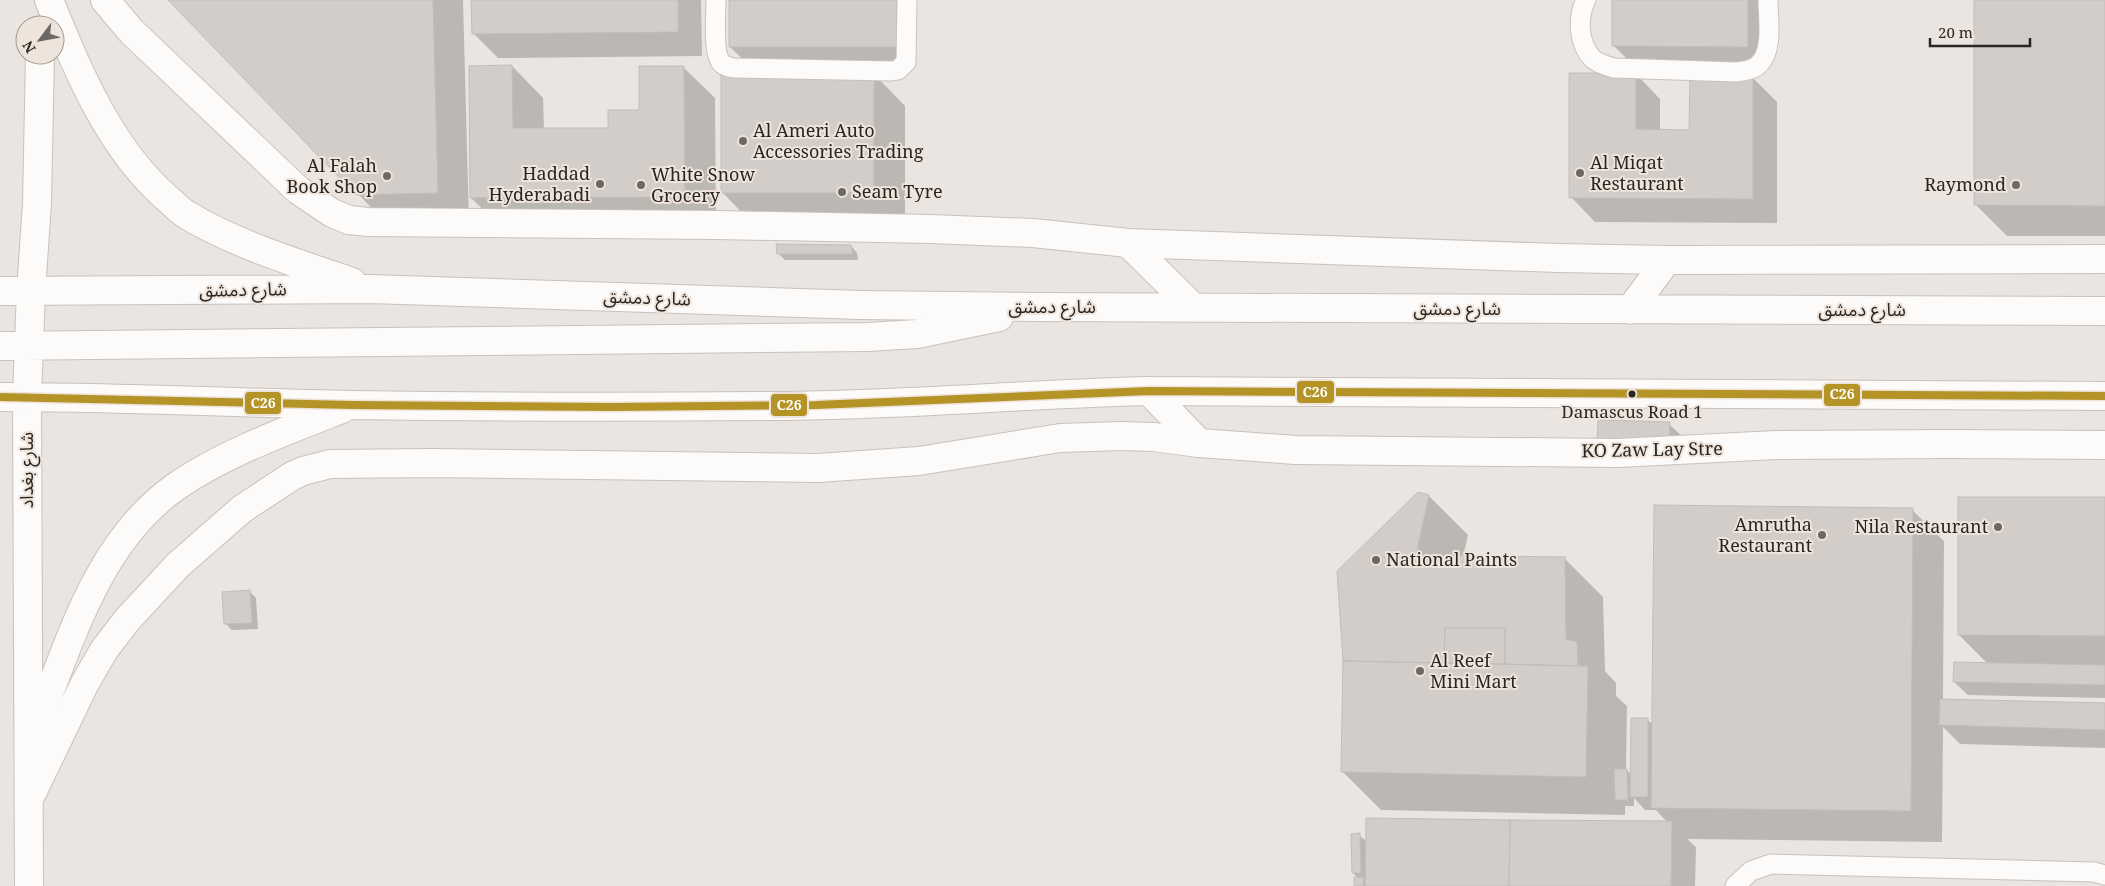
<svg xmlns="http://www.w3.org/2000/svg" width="2105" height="886" viewBox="0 0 2105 886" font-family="'Noto Serif','Noto Sans Arabic',serif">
<rect width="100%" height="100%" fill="#eae5e0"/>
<path fill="#0003" d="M 170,0 L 463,0 L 469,224 L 389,226 Z
M 473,0 L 701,0 L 702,56 L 498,58 L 473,33 Z
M 730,0 L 910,0 L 916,5 L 916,66 L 750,66 L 730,47 Z
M 1614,0 L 1758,0 L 1767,9 L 1766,66 L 1633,65 L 1613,45 Z
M 1975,0 L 2105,0 L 2105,236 L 2007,236 L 1975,204 Z
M 512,66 L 543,98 L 544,130 L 610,129 L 640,111 L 683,67 L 715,98 L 716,228 L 503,229 L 471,198 Z
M 874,74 L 905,106 L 905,224 L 753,224 L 722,192 Z
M 1636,74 L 1660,99 L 1660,131 L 1691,131 L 1752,77 L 1777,102 L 1777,223 L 1595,222 L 1571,197 Z
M 851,246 L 857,253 L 858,260 L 785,260 L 778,253 Z
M 1669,424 L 1683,437 L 1612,456 Z
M 1429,496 L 1468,535 L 1463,557 L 1564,558 L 1603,597 L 1605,671 L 1616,683 L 1616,696 L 1627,706 L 1626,769 L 1632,775 L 1648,720 L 1653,725 L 1912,510 L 1944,541 L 1943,700 L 2105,704 L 2105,748 L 1960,744 L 1943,727 L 1942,842 L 1687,839 L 1696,847 L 1695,886 L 1355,886 L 1358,878 L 1353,873 L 1359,835 L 1367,842 L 1668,823 L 1656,810 L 1645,810 L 1634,798 L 1634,806 L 1625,806 L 1625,815 L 1381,810 L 1342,771 L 1344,661 Z
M 2105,498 L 2105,698 L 1968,695 L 1954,682 L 1988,664 L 1959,635 Z
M 250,592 L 256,598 L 258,629 L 232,630 L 225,623 Z"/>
<path fill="#d3cdca" stroke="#c1bdba" d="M 168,0 L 433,0 L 438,193 L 356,195 Z
M 471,0 L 678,0 L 678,32 L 472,34 Z
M 729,0 L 897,0 L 897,47 L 729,47 Z
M 1612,0 L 1748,0 L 1748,47 L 1612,46 Z
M 1974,0 L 2105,0 L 2105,206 L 1974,205 Z
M 512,65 L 513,128 L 608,128 L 608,110 L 639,110 L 639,66 L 684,66 L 685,197 L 470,198 L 469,66 Z
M 721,72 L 874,73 L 874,193 L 721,193 Z
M 1569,73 L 1636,73 L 1636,129 L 1689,130 L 1690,75 L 1753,76 L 1753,199 L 1569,198 Z
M 776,244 L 851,245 L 853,254 L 777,254 Z
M 1598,420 L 1670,422 L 1669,444 L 1597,443 Z
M 1418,492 L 1429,495 L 1416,555 L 1565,557 L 1566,639 L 1577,642 L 1578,666 L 1505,664 L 1505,628 L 1445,628 L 1444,663 L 1343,661 L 1337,571 Z
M 1958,497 L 2105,497 L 2105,636 L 1958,635 Z
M 1654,505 L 1913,508 L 1911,811 L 1651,808 Z
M 250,590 L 252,623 L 224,624 L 222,592 Z
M 1445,628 L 1505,628 L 1505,664 L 1444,663 Z
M 1343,661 L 1588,666 L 1586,777 L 1341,772 Z
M 1954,662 L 2105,665 L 2105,685 L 1953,682 Z
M 1940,699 L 2105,703 L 2105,730 L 1939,725 Z
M 1631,718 L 1648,718 L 1648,797 L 1630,797 Z
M 1614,769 L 1627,769 L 1628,800 L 1615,800 Z
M 1366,818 L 1510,820 L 1509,886 L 1365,886 Z
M 1510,820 L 1672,821 L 1671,886 L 1509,886 Z
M 1360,833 L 1361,873 L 1352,873 L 1351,834 Z
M 1354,877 L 1364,877 L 1363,886 L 1354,886 Z"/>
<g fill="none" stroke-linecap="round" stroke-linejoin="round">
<g stroke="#c7c2be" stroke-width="21">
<path id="service" d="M 716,0 C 716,14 713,50 720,61 C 723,66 728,67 734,68 L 892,71 L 898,70 L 906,62 L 907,0
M 1586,0 C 1577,17 1578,44 1593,59 C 1599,64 1607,66 1614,68 L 1736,72 C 1745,71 1755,70 1761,62 C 1773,47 1768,18 1768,0
M 1735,886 L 1751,871 L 1771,864 L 2094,872 L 2105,875"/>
</g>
<g stroke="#c7c2be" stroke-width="30">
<path id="minor" d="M 105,0 L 131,31 L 298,190 L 332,213 L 349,220 L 368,222 L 717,225 L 931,229 L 1033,233 L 1128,243 L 1558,258 L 1667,260 L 2105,259
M 30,797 L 85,683 L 104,650 L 127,620 L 178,565 L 242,509 L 292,476 L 303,471 L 330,464 L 432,463 L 818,468 L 919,461 L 1060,438 L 1121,436 L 1153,437 L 1199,443 L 1296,450 L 1618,453 L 1776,445 L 1949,444 L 2105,445"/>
</g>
<g stroke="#c7c2be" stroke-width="30">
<path id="primary" d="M 49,0 C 78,71 110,150 169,200 C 175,205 180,211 187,215 C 237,245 297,263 352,282
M 1128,243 L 1194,308
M 0,291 L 370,289 L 861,305 L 1038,307 L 2105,311
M 1630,310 L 1667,260
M 0,346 L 867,337 L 917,334 L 999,317
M 1149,391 L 1199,443
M 0,397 C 118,397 235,403 352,405 C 491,407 630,407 768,406 C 895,406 1022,394 1149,391 L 2105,396
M 35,730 C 69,645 96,544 174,488 C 222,454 288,430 342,409
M 29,886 L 27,397 L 31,291 L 37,203 L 40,55"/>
</g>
<use href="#service" stroke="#fcfbfa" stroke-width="19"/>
<use href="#minor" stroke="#fcfbfa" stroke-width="28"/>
<use href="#primary" stroke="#fcfbfa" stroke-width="28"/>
<g stroke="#efe4db" stroke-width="11">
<path id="bus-1" d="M 0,397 L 352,405 L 612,407 L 816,405 L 1149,391 L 2105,396"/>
</g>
<use href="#bus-1" stroke="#b59427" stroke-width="8"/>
</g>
<g fill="#6d6864" stroke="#efe4db" stroke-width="2">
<circle cx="743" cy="141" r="5"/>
<circle cx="1580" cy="173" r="5"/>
<circle cx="387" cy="176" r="5"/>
<circle cx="600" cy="184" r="5"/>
<circle cx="641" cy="185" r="5"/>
<circle cx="2016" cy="185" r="5"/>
<circle cx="842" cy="192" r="5"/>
<circle cx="1998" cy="527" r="5"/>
<circle cx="1822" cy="535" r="5"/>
<circle cx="1376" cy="560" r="5"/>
<circle cx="1420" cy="671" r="5"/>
</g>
<circle fill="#292521" stroke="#efe4db" stroke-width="2" cx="1632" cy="394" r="4.5"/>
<g text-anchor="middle" stroke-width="4" stroke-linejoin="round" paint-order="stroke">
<g font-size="17" fill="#292521" stroke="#efe4db">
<text x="1632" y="418">Damascus Road 1</text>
</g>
<g font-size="18" fill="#292521" stroke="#efe4db" text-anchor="start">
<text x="753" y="137">Al Ameri Auto<tspan x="753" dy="21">Accessories Trading</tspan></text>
<text x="1590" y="169">Al Miqat<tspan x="1590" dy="21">Restaurant</tspan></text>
<text x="377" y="172" text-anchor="end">Al Falah<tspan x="377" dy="21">Book Shop</tspan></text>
<text x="590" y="180" text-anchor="end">Haddad<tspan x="590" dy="21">Hyderabadi</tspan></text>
<text x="651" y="181">White Snow<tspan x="651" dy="21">Grocery</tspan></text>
<text x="2006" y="191" text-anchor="end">Raymond</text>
<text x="852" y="198">Seam Tyre</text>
<text x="1812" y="531" text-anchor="end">Amrutha<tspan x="1812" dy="21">Restaurant</tspan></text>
<text x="1988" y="533" text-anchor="end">Nila Restaurant</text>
<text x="1386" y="566">National Paints</text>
<text x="1430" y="667">Al Reef<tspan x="1430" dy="21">Mini Mart</tspan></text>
</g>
<g font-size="18" fill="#292521" stroke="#efe4db">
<text transform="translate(243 290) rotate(-1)" y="6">شارع دمشق</text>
<text transform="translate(647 298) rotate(2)" y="6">شارع دمشق</text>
<text x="1052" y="313">شارع دمشق</text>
<text x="1457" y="315">شارع دمشق</text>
<text x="1862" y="316">شارع دمشق</text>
<text transform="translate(1652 450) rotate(-1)" y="6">KO Zaw Lay Stre</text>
<text transform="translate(27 470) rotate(-90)" y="6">شارع بغداد</text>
</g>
</g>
<g stroke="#efe4db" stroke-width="2">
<rect x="1296" y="380" width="39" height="24" rx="5" fill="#b59427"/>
<rect x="1823" y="383" width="38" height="24" rx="5" fill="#b59427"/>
<rect x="244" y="391" width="38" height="24" rx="5" fill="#b59427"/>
<rect x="770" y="393" width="38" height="24" rx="5" fill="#b59427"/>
</g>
<g font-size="14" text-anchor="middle" font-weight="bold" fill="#fff">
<text x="1315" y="397">C26</text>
<text x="1842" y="399">C26</text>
<text x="263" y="408">C26</text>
<text x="789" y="410">C26</text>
</g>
<g transform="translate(40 40) rotate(238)"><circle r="24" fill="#efe4db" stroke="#a09891"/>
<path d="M0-4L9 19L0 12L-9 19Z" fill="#6d6864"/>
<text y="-8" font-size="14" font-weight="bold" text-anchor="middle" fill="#292521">N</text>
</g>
<path d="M1930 38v8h100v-8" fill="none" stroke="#292521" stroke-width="2.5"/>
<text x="1938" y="38" font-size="15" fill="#292521" stroke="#efe4db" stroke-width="4" paint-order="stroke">20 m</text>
</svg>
